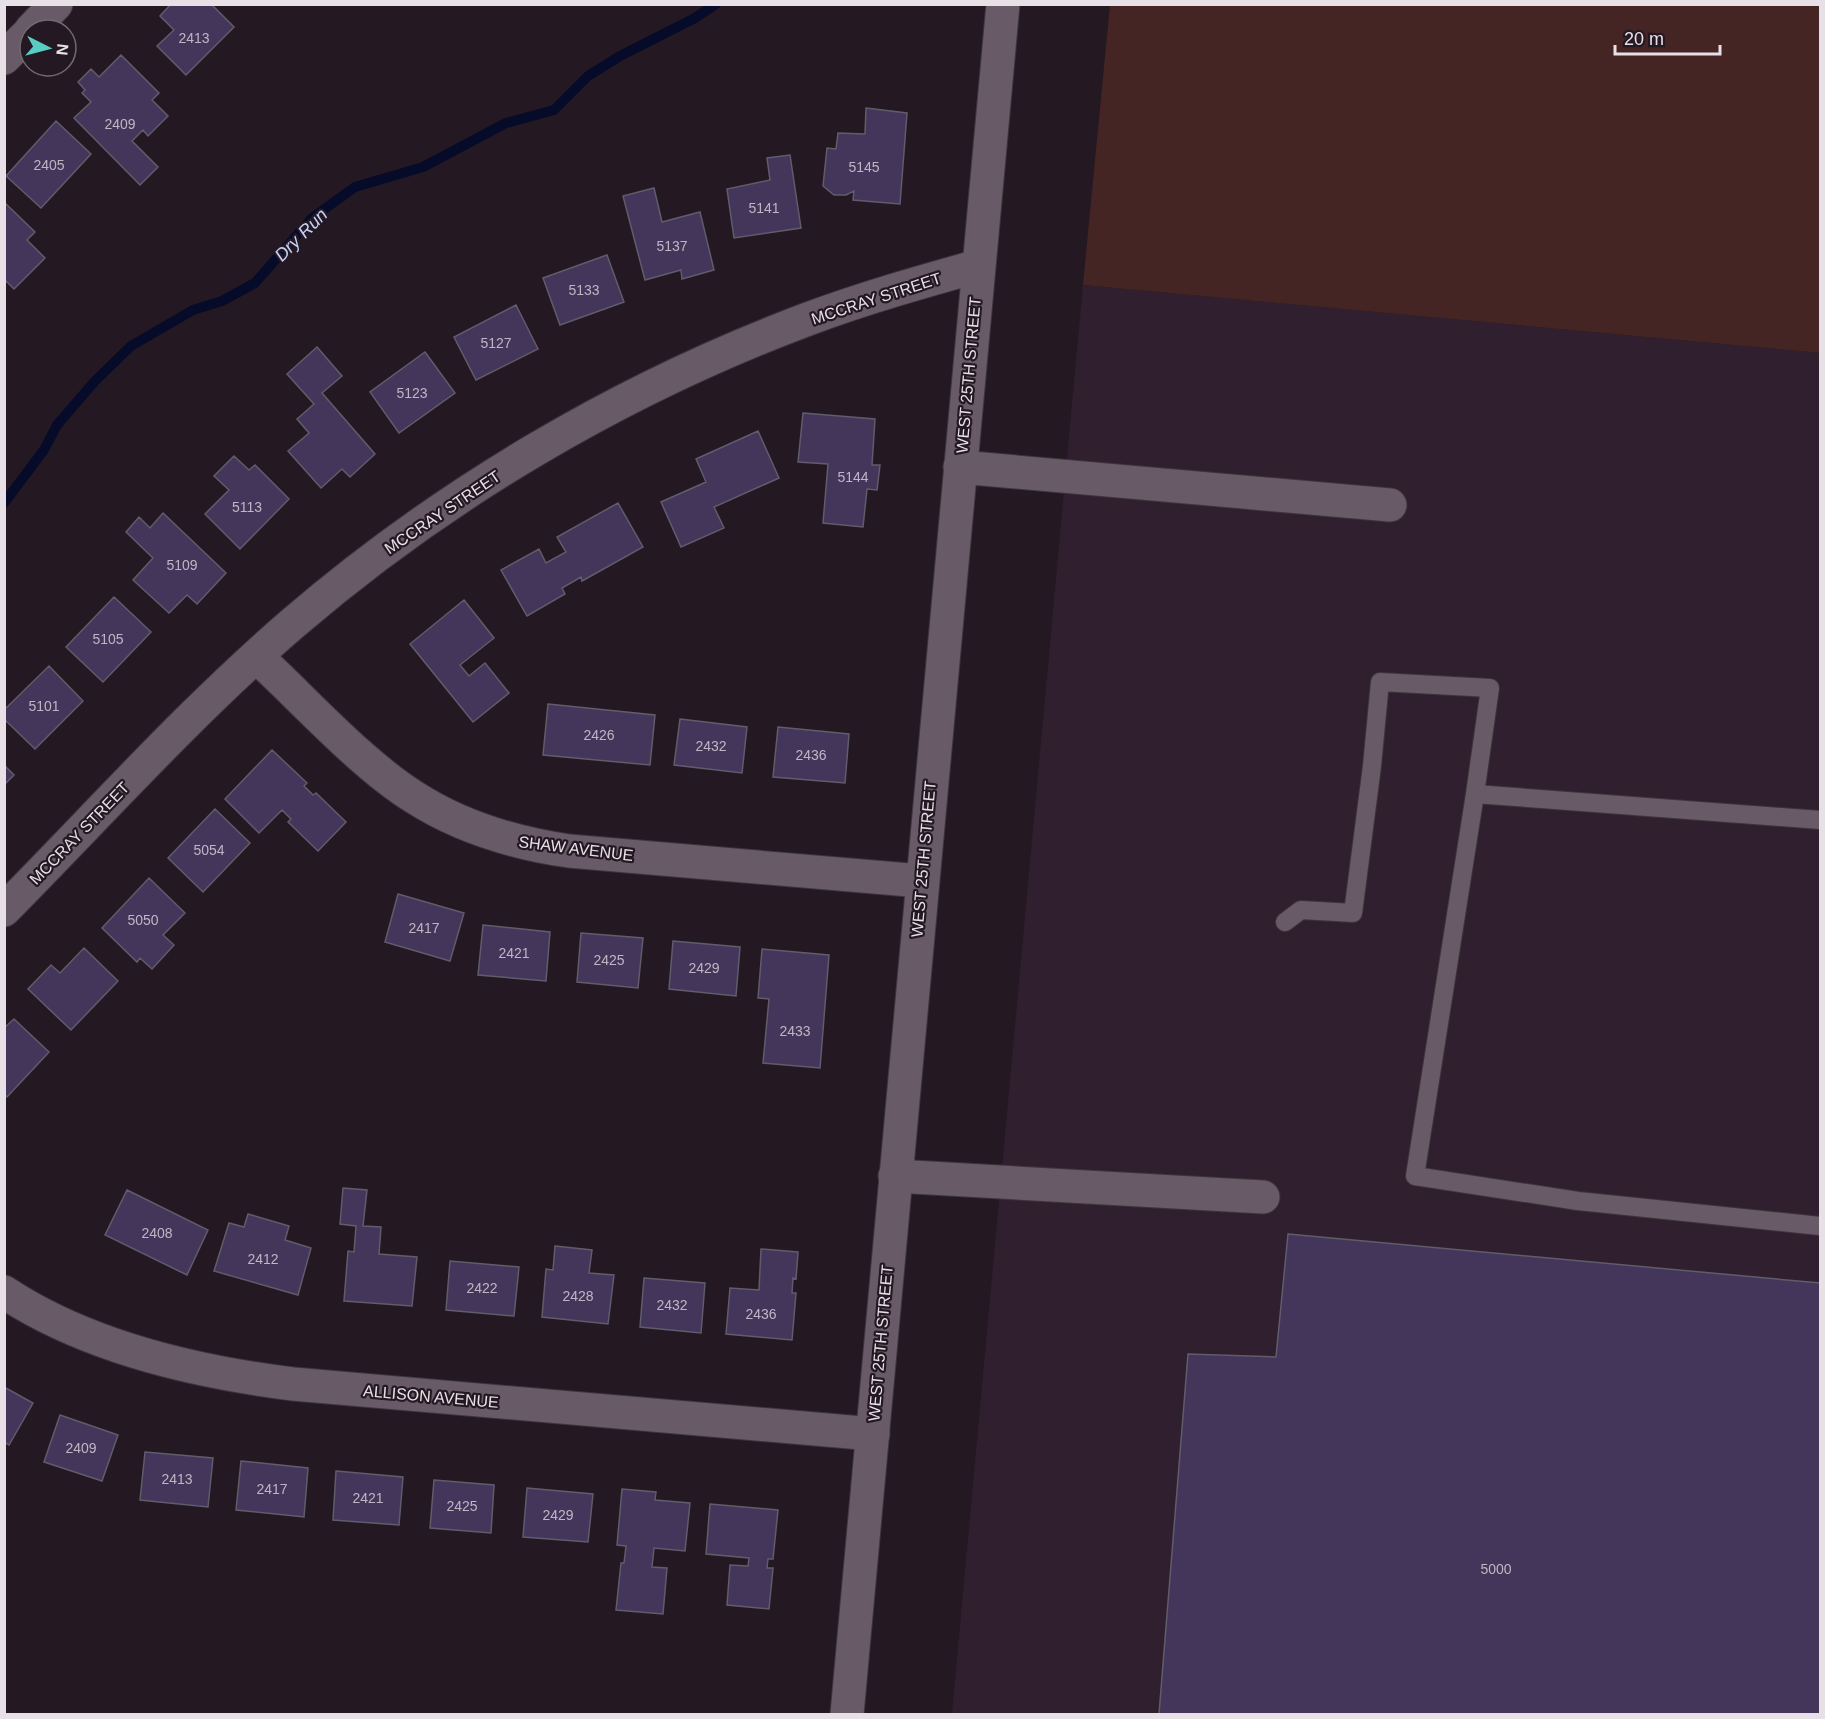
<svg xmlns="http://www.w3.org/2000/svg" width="1825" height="1719" viewBox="0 0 1825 1719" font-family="Helvetica,sans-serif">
<rect width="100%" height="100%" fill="#241923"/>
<path fill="#30202f" d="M 1083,285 L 1820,353 L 1820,1714 L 952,1714 Z"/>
<path fill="#442523" d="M 1110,5 L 1820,5 L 1820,353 L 1083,285 Z"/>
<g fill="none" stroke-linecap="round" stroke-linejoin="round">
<path stroke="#060b2a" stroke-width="10" d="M 4,503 L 44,450 L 57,425 L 95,381 L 131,346 L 193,310 L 222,301 L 255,283 L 312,218 L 355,187 L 423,167 L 506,123 L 554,110 L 588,76 L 620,56 L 695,18 L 716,4"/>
</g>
<path fill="#43365a" stroke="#605c6b" stroke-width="1.5" d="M 171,4 L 211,4 L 234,27 L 186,75 L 157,46 L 174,30 L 160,16 Z
M 121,55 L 159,93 L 152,100 L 168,116 L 148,136 L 143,130 L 132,141 L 158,167 L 140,185 L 74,118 L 91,102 L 82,93 L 85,90 L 78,82 L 91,69 L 99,77 Z
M 866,108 L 907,113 L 900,204 L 853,200 L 854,191 L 846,195 L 834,195 L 823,186 L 827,148 L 836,149 L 838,133 L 865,134 Z
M 56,121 L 91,154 L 41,208 L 6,176 Z
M 790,155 L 801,228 L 734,238 L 727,189 L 770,180 L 767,158 Z
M 654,188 L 662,222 L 700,212 L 714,270 L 682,279 L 681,270 L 645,280 L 623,196 Z
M 4,202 L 35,232 L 27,240 L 45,258 L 14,289 L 4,279 Z
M 607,255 L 624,302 L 560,325 L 543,278 Z
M 516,305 L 538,349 L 476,380 L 454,337 Z
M 317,347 L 342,376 L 322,393 L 375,454 L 350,477 L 342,469 L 321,488 L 288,451 L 309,433 L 297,419 L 314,404 L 287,374 Z
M 425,352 L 455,393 L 399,433 L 370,392 Z
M 803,413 L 875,419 L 872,465 L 880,465 L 877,490 L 867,489 L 863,527 L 823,523 L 828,464 L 798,462 Z
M 758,431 L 779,478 L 714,507 L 724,528 L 681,547 L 661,502 L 706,482 L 696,459 Z
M 234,456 L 249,470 L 255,465 L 289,499 L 240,549 L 205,514 L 229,490 L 214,476 Z
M 618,503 L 643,547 L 582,581 L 581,577 L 562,588 L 565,594 L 527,616 L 501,570 L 539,549 L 546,563 L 566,552 L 557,537 Z
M 163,513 L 226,573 L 197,604 L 187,595 L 169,613 L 133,580 L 153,558 L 126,532 L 139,517 L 150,528 Z
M 114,597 L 151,632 L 103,682 L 66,647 Z
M 464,600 L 494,638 L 460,665 L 469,676 L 485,663 L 509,693 L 473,722 L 410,644 Z
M 49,666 L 83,701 L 35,749 L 4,719 L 4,710 Z
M 548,704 L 655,715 L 650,765 L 543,755 Z
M 680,719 L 747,727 L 742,773 L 674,765 Z
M 778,727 L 849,734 L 845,783 L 773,777 Z
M 272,750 L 307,783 L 304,786 L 313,795 L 316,793 L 346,822 L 318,851 L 288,822 L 291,819 L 282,810 L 259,833 L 225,799 Z
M 4,765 L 14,775 L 4,785 Z
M 215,809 L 250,843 L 203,892 L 168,858 Z
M 149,878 L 185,913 L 163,935 L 174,945 L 152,969 L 140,958 L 137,962 L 102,928 Z
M 398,894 L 464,913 L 450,961 L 385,942 Z
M 483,925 L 550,932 L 546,981 L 478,975 Z
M 581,933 L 643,938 L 638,988 L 577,982 Z
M 673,941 L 740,947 L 736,996 L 669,989 Z
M 84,948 L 118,981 L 71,1030 L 28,989 L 51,965 L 60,973 Z
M 762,949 L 829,955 L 820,1068 L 763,1063 L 769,999 L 758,998 Z
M 14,1019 L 49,1052 L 7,1097 L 4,1094 L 4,1028 Z
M 343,1188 L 367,1190 L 363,1226 L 381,1227 L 379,1254 L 417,1257 L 412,1306 L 344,1301 L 348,1251 L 354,1252 L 356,1226 L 340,1224 Z
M 127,1190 L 208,1230 L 187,1275 L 105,1235 Z
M 248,1214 L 289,1226 L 285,1240 L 311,1248 L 298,1295 L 214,1271 L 229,1223 L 244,1227 Z
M 1288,1234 L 1820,1283 L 1820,1714 L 1159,1714 L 1188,1354 L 1276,1357 Z
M 555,1246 L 592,1250 L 589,1273 L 614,1275 L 608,1324 L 542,1317 L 546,1269 L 553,1270 Z
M 761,1249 L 798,1252 L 796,1279 L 793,1278 L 792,1293 L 796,1293 L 792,1340 L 726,1334 L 730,1288 L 759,1290 Z
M 450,1261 L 519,1267 L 514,1316 L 446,1310 Z
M 644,1278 L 705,1283 L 701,1333 L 640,1327 Z
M 4,1387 L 33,1403 L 9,1445 L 4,1442 Z
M 60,1415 L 118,1435 L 102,1481 L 44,1462 Z
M 145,1452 L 213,1458 L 208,1507 L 140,1500 Z
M 241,1461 L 308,1468 L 304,1517 L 236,1510 Z
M 336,1471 L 403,1477 L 399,1525 L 333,1520 Z
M 434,1480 L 494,1485 L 491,1533 L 430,1528 Z
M 527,1488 L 593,1494 L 588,1542 L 523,1537 Z
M 622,1489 L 656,1492 L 655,1500 L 690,1503 L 685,1551 L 654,1548 L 652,1567 L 667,1568 L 663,1614 L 616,1610 L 621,1563 L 624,1563 L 626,1546 L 617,1545 Z
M 710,1504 L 778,1510 L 773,1559 L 768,1559 L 767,1568 L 773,1568 L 769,1609 L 727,1605 L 730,1565 L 748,1566 L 749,1558 L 706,1554 Z"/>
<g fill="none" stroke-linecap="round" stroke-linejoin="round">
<g stroke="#3d353c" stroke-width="20">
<path id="lane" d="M 1475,794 L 1415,1176 L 1578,1201 L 1820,1226
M 1285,922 L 1301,910 L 1353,913 L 1372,766 L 1380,682 L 1490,688 L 1475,794 L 1820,820"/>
</g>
<g stroke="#3d353c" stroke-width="35">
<path id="street" d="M 31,30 L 56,4
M 4,58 L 30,32
M 960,467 L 1390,505
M 257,657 C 305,701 360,763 414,797 C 462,828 514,843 569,851 L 921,881
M 4,910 C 99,814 190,712 292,624 C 443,494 621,389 808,319 C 864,298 921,282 978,266
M 895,1176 L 1263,1197
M 4,1292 C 87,1347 196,1372 293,1384 L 873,1434"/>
</g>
<g stroke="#3d353c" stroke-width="35">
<path id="secondary" d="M 847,1714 L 1003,4"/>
</g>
<use href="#lane" stroke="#685b67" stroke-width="18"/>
<use href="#street" stroke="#685b67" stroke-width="33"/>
<use href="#secondary" stroke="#685b67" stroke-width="33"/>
</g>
<g text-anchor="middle" stroke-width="4.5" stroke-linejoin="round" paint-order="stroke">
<g font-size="14" fill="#bfb6c4">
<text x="194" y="43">2413</text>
<text x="120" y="129">2409</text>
<text x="49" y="170">2405</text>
<text x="864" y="172">5145</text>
<text x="764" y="213">5141</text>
<text x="672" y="251">5137</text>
<text x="584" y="295">5133</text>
<text x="496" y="348">5127</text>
<text x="412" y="398">5123</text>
<text x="853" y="482">5144</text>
<text x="247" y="512">5113</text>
<text x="182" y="570">5109</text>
<text x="108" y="644">5105</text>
<text x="44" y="711">5101</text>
<text x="599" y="740">2426</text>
<text x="711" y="751">2432</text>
<text x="811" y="760">2436</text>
<text x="209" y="855">5054</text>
<text x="143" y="925">5050</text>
<text x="424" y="933">2417</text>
<text x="514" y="958">2421</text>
<text x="609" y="965">2425</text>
<text x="704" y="973">2429</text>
<text x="795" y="1036">2433</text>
<text x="157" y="1238">2408</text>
<text x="263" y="1264">2412</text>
<text x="482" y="1293">2422</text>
<text x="578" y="1301">2428</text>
<text x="672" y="1310">2432</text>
<text x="761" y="1319">2436</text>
<text x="81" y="1453">2409</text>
<text x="177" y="1484">2413</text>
<text x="272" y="1494">2417</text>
<text x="368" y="1503">2421</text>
<text x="462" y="1511">2425</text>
<text x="558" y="1520">2429</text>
<text x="1496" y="1574">5000</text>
</g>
<g font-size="16" fill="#e8e0e7" stroke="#241923">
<text transform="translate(876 298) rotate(-18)" y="6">MCCRAY STREET</text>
<text transform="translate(968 375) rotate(-85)" y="6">WEST 25TH STREET</text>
<text transform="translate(442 512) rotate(-34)" y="6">MCCRAY STREET</text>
<text transform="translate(79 833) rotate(-46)" y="6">MCCRAY STREET</text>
<text transform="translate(576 848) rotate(7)" y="6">SHAW AVENUE</text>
<text transform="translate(923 859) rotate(-85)" y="6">WEST 25TH STREET</text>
<text transform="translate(880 1343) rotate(-85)" y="6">WEST 25TH STREET</text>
<text transform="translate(431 1396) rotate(5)" y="6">ALLISON AVENUE</text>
</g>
<g font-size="18" font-style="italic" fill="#c5d2f9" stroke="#241923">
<text transform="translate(301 235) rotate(-45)" y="6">Dry Run</text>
</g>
</g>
<rect width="1825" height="1719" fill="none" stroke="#e8e0e7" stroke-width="12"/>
<g transform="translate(48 48) rotate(96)"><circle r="28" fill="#241923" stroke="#726971" stroke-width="1.5"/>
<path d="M0-4.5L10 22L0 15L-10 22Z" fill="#57cec1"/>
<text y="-9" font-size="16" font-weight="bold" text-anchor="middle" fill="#e8e0e7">N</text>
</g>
<path d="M1615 45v9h105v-9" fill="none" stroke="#e8e0e7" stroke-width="3"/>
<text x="1624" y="45" font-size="18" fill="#e8e0e7" stroke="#241923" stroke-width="4.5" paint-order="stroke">20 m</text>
</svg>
